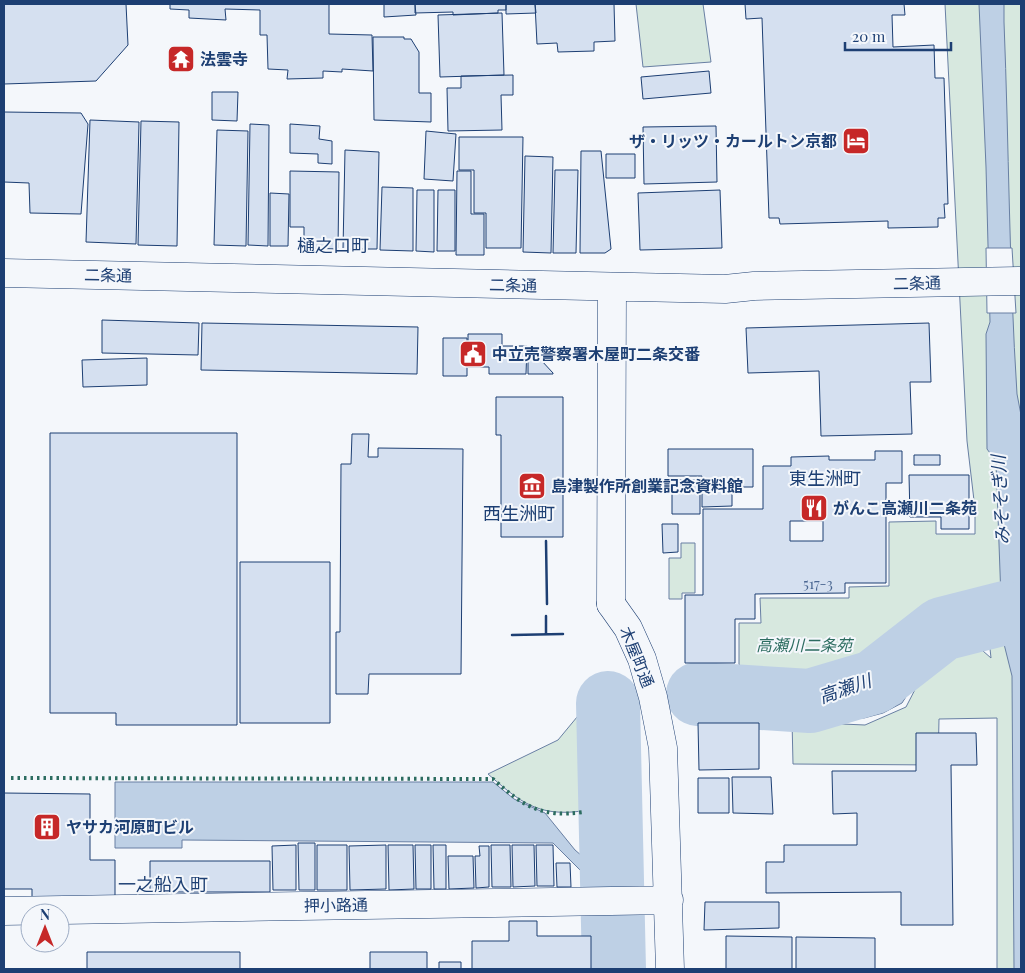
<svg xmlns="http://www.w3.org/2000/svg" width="1025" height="973" viewBox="0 0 1025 973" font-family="'Playfair Display','Noto Sans JP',serif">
<rect width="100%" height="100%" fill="#f4f7fb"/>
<path fill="#d7e8df" stroke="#687fa3" d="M 636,4 L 703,4 L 711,62 L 643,67 Z
M 945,4 L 1021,4 L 1021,969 L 997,969 L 997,718 L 939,719 L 938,765 L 793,764 L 792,720 L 757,719 L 755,702 L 805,706 L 809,713 L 819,723 L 865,725 L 906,707 L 922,676 L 925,652 L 947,635 L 984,625 L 983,651 L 991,658 L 985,601 L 982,602 L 982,611 L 948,618 L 919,640 L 906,636 L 879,649 L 847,676 L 812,694 L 750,690 L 739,664 L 739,623 L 761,623 L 760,598 L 849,598 L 849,587 L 889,586 L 889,522 L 936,521 L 936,534 L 975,534 L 975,509 L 967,441 Z
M 681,543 L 695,543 L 695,593 L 682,593 L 682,599 L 669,599 L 669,558 L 681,558 Z
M 582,711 L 582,811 C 538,817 520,802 488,774 L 558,740 Z"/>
<path fill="#bed0e5" stroke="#687fa3" d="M 979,4 L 1004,4 L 1004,22 C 1009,146 1009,270 1017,394 L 1021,415 L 1021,969 L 1014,969 L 1012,676 L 1001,632 C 990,625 989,616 989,604 L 1001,599 L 996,461 L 987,449 L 986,334 L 990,322 L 986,167 Z
M 906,642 L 920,649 L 920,663 L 911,689 L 902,703 L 883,713 L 864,718 L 821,717 L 813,711 L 810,701 L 849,681 L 882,653 Z
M 115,782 L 493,782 L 514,799 L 545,813 L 575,850 L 589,862 L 590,880 L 553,843 L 182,840 L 182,848 L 115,848 Z"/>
<path fill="#f4f7fb" stroke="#687fa3" d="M 986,248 L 1012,248 L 1016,313 L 987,313 Z"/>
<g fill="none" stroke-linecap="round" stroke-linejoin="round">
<path stroke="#bed0e5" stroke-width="64" d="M 698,694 L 810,701 L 874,682 L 942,629 L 1005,613
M 608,703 L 614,969"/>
</g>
<path fill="#d5e0f0" stroke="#1d3f73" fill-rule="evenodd" d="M 4,4 L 126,4 L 128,45 L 96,81 L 4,84 Z
M 170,4 L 329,4 L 329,34 L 372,35 L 373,71 L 342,69 L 342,72 L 323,71 L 323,78 L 287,79 L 288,70 L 268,69 L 267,35 L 260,35 L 260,10 L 225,9 L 226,20 L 189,18 L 189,10 L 170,9 Z
M 384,4 L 415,4 L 416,15 L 384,17 Z
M 415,4 L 506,4 L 506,10 L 498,10 L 498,13 L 453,15 L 453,12 L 415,13 Z
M 506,4 L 535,4 L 536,13 L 506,14 Z
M 535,4 L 614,4 L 615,41 L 594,42 L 594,51 L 558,52 L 557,43 L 537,44 Z
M 745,4 L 904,4 L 905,15 L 892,15 L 893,47 L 934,45 L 935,78 L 944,78 L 948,204 L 944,204 L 945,218 L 938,218 L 938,227 L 888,228 L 888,221 L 780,224 L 779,218 L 769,218 L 762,18 L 746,19 Z
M 502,13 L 504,75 L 440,77 L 438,15 Z
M 373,37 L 404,37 L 404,39 L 411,39 L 419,52 L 419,93 L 431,93 L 431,122 L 374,120 Z
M 709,71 L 711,93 L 643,99 L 641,77 Z
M 513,75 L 513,95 L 501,95 L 502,130 L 448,131 L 447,88 L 461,88 L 461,76 Z
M 212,92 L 238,92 L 237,121 L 212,120 Z
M 4,112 L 81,113 L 88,124 L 81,214 L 30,213 L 29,183 L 4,182 Z
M 90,120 L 139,122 L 136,244 L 86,242 Z
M 141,121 L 179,122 L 177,246 L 138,245 Z
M 250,124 L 269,125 L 268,246 L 248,245 Z
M 290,124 L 320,126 L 319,139 L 332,141 L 332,164 L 318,163 L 318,154 L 290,153 Z
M 716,126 L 717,182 L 644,184 L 643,127 Z
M 217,130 L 248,131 L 246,246 L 214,245 Z
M 426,131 L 456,134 L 453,181 L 424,179 Z
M 459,137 L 523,137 L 521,248 L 486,248 L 486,213 L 474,213 L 474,170 L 459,170 Z
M 345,150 L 379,152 L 377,249 L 343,249 Z
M 581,151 L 601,151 L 611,249 L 605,253 L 580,253 Z
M 606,154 L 635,154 L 635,178 L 606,178 Z
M 525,156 L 553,157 L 551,253 L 523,252 Z
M 555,170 L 578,170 L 576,253 L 553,253 Z
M 290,171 L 339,172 L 338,249 L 304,248 L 304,227 L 290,227 Z
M 457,171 L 471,171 L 471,214 L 484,214 L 484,255 L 456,255 Z
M 382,187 L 413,188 L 413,251 L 380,250 Z
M 417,190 L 434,190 L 434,252 L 416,251 Z
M 438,190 L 455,190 L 455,251 L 437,251 Z
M 720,190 L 722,248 L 640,250 L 638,193 Z
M 270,193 L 289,194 L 288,246 L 270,246 Z
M 102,320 L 199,323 L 198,355 L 102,353 Z
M 202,323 L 418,327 L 417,374 L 201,370 Z
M 929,323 L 931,382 L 910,382 L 912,434 L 821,436 L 819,371 L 748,373 L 746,328 Z
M 468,334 L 502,334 L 502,346 L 527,346 L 526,374 L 489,374 L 489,367 L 468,367 Z
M 443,338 L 467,338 L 467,376 L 443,376 Z
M 528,346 L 553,373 L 553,374 L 528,374 Z
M 147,358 L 147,385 L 83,387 L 82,360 Z
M 496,397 L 563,397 L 563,537 L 501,537 L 501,435 L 496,435 Z
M 50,433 L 237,433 L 237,725 L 116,725 L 116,713 L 50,713 Z
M 352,434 L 369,434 L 368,457 L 378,457 L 378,448 L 463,449 L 461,674 L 369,674 L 368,694 L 336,694 L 336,632 L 340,632 L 341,464 L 351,464 Z
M 668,449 L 753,449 L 753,487 L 732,487 L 732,506 L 702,507 L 702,476 L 668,476 Z
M 875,451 L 902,451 L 902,483 L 886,483 L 886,583 L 845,583 L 845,593 L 755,594 L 755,619 L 735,619 L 735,663 L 685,663 L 685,595 L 703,595 L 703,509 L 763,509 L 763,466 L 791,466 L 791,457 L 829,456 L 829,460 L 875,460 ZM 790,521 L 823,521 L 823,541 L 790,541 Z
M 914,455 L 940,455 L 940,465 L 914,465 Z
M 909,475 L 969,475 L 969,529 L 941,529 L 941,517 L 910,517 Z
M 672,480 L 700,480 L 700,514 L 672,514 Z
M 662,524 L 678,524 L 678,552 L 663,553 Z
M 240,562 L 330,562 L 330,723 L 240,723 Z
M 698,723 L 759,723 L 759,769 L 699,770 Z
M 916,733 L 976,733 L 977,765 L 951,765 L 953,925 L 901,925 L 901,892 L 766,893 L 766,862 L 784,862 L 784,845 L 857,845 L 857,813 L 833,814 L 832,771 L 916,771 Z
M 732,777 L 771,777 L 773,814 L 733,813 Z
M 698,778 L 729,778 L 729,813 L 698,813 Z
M 4,793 L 90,794 L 90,860 L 115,860 L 115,897 L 32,897 L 32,889 L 4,889 Z
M 298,843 L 315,843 L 315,890 L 299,890 Z
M 296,845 L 296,890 L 273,890 L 272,846 Z
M 317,845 L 347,845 L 347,890 L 317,890 Z
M 386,845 L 386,889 L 350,890 L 349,846 Z
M 388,845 L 413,845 L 414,889 L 389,890 Z
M 415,845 L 431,845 L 431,889 L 416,889 Z
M 433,845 L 446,845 L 446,889 L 434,889 Z
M 491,845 L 510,845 L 511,887 L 492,887 Z
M 512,845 L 534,845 L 535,886 L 513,887 Z
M 536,845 L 553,845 L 554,886 L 537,886 Z
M 479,846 L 489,846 L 489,887 L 476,888 L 475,856 L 480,856 Z
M 448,856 L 473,856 L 474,888 L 449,889 Z
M 150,861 L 270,861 L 270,892 L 150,892 Z
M 556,863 L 570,863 L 571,887 L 557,887 Z
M 705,902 L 779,902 L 779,928 L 704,930 Z
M 509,921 L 537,921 L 537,936 L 591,936 L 591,969 L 472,969 L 472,941 L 509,941 Z
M 726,936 L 792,937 L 792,969 L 726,969 Z
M 796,937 L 875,938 L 875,969 L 796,969 Z
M 87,952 L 240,952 L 240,969 L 87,969 Z
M 370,952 L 427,952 L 427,969 L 370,969 Z
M 439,962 L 461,962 L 461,969 L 439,969 Z"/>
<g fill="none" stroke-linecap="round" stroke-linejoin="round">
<g stroke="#1d3f73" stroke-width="29">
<path id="minor" d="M 611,604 L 628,628 L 642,659 L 653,697 L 663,748 L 670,969
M 4,911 L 669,900"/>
</g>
<g stroke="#1d3f73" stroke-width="29">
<path id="tertiary" d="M 4,273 L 725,289 L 754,286 L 1021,281
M 611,604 L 612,287"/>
</g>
<use href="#minor" stroke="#f4f7fb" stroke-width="28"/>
<use href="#tertiary" stroke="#f4f7fb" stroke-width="28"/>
<path stroke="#2c6c60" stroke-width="4" stroke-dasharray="2.5 4" stroke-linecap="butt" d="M 11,778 L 493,779 C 523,806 541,818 583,812"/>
<path stroke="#1d3f73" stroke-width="2.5" d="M 546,541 L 547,604
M 546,616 L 546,634
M 512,635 L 563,634"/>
</g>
<defs>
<g id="temple-square" transform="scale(1.4375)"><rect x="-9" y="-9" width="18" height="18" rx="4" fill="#c62828" stroke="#f4f7fb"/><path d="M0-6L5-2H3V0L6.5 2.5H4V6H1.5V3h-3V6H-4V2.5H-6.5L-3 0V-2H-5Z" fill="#fff"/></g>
<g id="hotel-square" transform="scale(1.4375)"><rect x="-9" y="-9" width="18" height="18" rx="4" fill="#c62828" stroke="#f4f7fb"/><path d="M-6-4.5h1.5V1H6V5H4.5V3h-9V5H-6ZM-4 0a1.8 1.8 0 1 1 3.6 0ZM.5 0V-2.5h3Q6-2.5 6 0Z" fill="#fff"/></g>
<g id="civic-square" transform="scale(1.4375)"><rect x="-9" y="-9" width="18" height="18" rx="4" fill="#c62828" stroke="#f4f7fb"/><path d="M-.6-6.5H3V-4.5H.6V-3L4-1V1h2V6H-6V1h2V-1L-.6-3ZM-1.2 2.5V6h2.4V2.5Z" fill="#fff"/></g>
<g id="museum-square" transform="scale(1.4375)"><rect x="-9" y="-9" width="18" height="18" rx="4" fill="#c62828" stroke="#f4f7fb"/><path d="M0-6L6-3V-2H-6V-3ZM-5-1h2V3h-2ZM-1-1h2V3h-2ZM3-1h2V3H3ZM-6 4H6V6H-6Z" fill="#fff"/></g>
<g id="restaurant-square" transform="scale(1.4375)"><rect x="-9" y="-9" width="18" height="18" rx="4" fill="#c62828" stroke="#f4f7fb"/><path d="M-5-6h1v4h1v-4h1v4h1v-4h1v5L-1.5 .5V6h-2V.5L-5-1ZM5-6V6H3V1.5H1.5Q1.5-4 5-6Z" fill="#fff"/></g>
<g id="building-square" transform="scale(1.4375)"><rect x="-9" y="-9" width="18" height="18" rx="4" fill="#c62828" stroke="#f4f7fb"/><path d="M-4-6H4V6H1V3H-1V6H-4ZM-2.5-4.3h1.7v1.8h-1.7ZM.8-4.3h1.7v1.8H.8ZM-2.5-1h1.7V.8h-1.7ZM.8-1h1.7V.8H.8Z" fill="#fff"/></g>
</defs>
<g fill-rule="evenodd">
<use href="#temple-square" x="181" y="59"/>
<use href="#hotel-square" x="856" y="141"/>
<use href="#civic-square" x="473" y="354"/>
<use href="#museum-square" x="532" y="486"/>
<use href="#restaurant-square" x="814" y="508"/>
<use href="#building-square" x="47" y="827"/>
</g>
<g text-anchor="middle" stroke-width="4" stroke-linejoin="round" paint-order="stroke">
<g font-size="14" fill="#4b6792">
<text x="818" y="589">517-3</text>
</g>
<g font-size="16" font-weight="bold" fill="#1d3f73" stroke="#f4f7fb" text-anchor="start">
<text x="200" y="65">法雲寺</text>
<text x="837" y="147" text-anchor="end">ザ・リッツ・カールトン京都</text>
<text x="492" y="360">中立売警察署木屋町二条交番</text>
<text x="551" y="492">島津製作所創業記念資料館</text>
<text x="833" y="514">がんこ高瀬川二条苑</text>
<text x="66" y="833">ヤサカ河原町ビル</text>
</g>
<g font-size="16" fill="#1d3f73" stroke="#f4f7fb">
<text transform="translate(108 275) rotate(1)" y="6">二条通</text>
<text transform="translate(917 283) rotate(-1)" y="6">二条通</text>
<text transform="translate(513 285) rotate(1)" y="6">二条通</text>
<text transform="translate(637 657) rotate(68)" y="6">木屋町通</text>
<text transform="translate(336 905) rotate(-1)" y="6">押小路通</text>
</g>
<g font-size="16" font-style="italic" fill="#2c6c60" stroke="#f4f7fb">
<text x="804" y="651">高瀬川二条苑</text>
</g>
<g font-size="18" fill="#1d3f73" stroke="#f4f7fb">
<text x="333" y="252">樋之口町</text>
<text x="825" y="485">東生洲町</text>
<text x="519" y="520">西生洲町</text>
<text x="163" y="891">一之船入町</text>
</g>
<g font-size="18" font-style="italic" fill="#1d3f73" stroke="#f4f7fb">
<text transform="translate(1001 500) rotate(-93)" y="6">みそそぎ川</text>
<text transform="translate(845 689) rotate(-19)" y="6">高瀬川</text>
</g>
</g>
<rect width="1025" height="973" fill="none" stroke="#1d3f73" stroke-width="10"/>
<g transform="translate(45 928)"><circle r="24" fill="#f4f7fb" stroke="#9eadc5"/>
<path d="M0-4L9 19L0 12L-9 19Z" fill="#c62828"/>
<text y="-8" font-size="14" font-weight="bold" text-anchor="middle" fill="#1d3f73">N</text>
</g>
<path d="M845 42v8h106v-8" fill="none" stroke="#1d3f73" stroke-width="2.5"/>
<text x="852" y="42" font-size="15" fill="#1d3f73" stroke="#f4f7fb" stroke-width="4" paint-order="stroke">20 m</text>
</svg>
